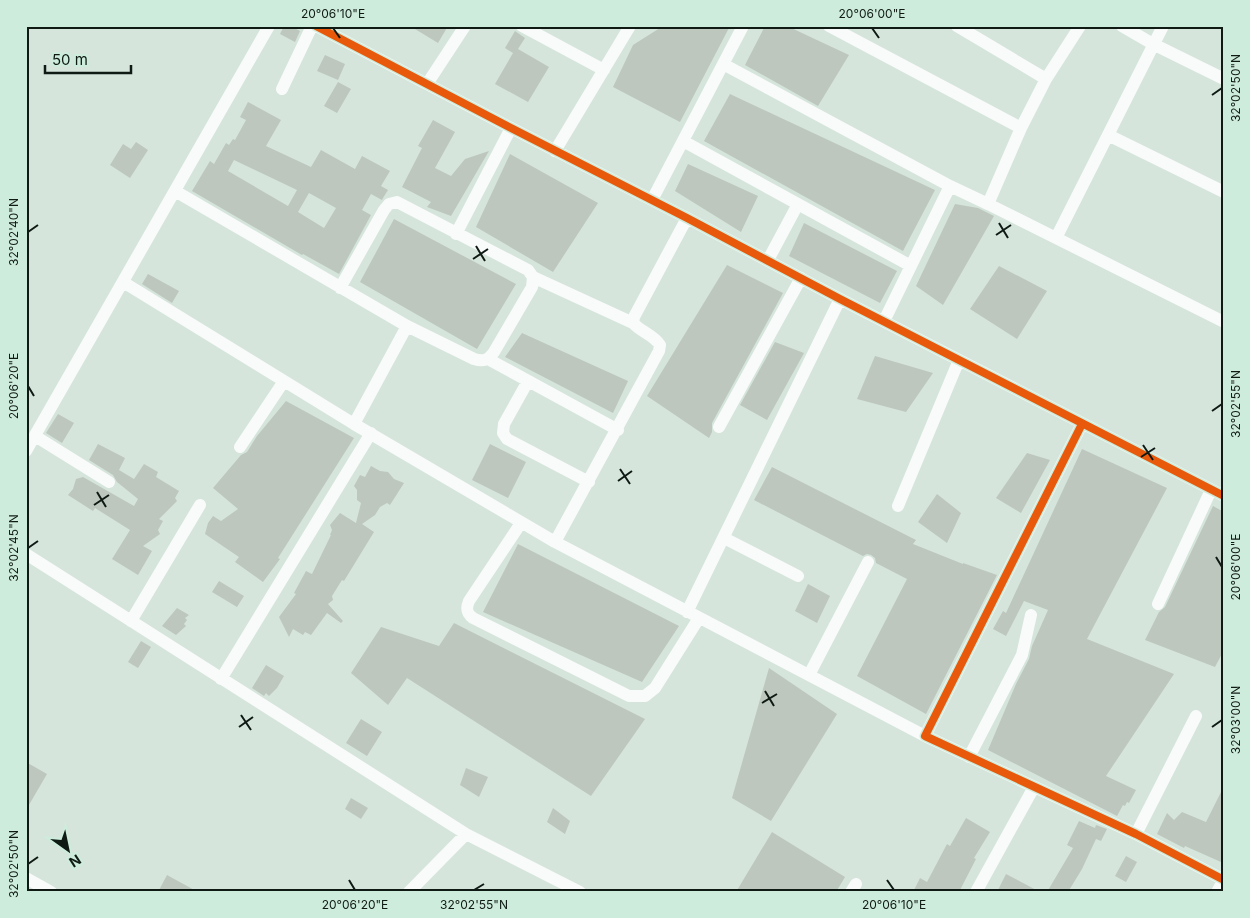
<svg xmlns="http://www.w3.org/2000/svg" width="1250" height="918" viewBox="0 0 1250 918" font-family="Inter,sans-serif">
<rect width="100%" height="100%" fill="#d5e5dc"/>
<path fill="#bdc7be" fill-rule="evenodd" d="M 284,26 L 291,26 L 300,31 L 295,42 L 280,34 Z
M 410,26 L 448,26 L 438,43 Z
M 663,26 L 730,26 L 680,122 L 613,87 L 633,45 Z
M 765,26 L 787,26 L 849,55 L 818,106 L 745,65 Z
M 515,31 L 525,38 L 518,49 L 549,67 L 528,102 L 495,84 L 513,53 L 505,48 Z
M 325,55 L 345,64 L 338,80 L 317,71 Z
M 338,82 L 351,89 L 337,113 L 324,106 Z
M 730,94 L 935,190 L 903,251 L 704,141 Z
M 248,102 L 281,120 L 266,146 L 311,167 L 321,150 L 355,169 L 362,156 L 390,171 L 381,186 L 388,190 L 383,198 L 382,200 L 371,194 L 362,210 L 371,215 L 339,274 L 303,254 L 302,255 L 192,191 L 210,161 L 214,164 L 226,143 L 229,145 L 233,139 L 235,140 L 246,120 L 240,117 ZM 234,160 L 297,190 L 288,206 L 228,171 ZM 309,193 L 336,208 L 324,228 L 298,212 Z
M 433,120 L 455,132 L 435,168 L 451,176 L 465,159 L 489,151 L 451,216 L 427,207 L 431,202 L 402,187 L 422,148 L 418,146 Z
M 136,142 L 148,150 L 130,178 L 110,165 L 123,144 L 131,149 Z
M 510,154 L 598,203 L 553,272 L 476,227 Z
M 688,164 L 758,196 L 741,232 L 675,191 Z
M 955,204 L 978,208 L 994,216 L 943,305 L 916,286 Z
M 394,219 L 516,284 L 477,349 L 360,282 Z
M 804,223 L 897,271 L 880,303 L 789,256 Z
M 727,265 L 783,293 L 712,423 L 712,432 L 709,438 L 647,396 Z
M 999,266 L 1047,291 L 1017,339 L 970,309 Z
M 148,274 L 179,291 L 172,303 L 142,284 Z
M 522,333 L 628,381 L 613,413 L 505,357 Z
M 775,342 L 804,353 L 767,420 L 740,405 Z
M 875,356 L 933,373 L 906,412 L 857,399 Z
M 286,401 L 354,438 L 278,558 L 280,559 L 263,582 L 235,562 L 239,557 L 205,534 L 208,523 L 213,516 L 221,521 L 238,509 L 213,488 L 241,455 L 247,452 L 257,436 Z
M 58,414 L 74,423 L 62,443 L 46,433 Z
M 98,444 L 125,458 L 119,470 L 134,479 L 144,464 L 158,472 L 156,477 L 179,491 L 175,498 L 177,501 L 159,519 L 163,521 L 158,530 L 160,534 L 143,546 L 152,551 L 138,575 L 112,559 L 130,530 L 95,508 L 93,511 L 68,495 L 73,489 L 76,479 L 83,477 L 134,506 L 138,499 L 117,482 L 113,475 L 89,460 Z
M 490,444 L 526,462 L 508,498 L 472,480 Z
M 1082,449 L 1167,488 L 1087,639 L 1174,674 L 1106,776 L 1136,790 L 1129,803 L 1127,802 L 1125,806 L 1123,805 L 1117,816 L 988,750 L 1016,684 L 1029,659 L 1032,646 L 1048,610 L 1024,601 L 1006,636 L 993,629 L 1003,611 L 1006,613 Z
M 1027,453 L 1050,460 L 1021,513 L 996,498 Z
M 371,466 L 380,471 L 388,472 L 394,479 L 404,483 L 390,505 L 387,503 L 380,507 L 375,515 L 362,524 L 374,532 L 344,581 L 342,580 L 332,596 L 333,600 L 328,604 L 343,621 L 341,623 L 327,613 L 311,635 L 305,632 L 303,635 L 293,629 L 289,637 L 279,617 L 296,594 L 294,593 L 306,571 L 312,574 L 331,535 L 330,535 L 332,530 L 330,525 L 340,513 L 356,523 L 361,503 L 357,500 L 357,490 L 354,486 L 360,475 L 365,477 Z
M 772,467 L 916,540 L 913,544 L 963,564 L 963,563 L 997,575 L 926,714 L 857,676 L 907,579 L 876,563 L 875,558 L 871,555 L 867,554 L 863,556 L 754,500 Z
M 937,494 L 961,513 L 947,543 L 918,522 Z
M 1213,506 L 1224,512 L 1224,650 L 1215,667 L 1145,640 L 1159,612 L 1165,607 Z
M 518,544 L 679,626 L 642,682 L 483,612 Z
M 219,581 L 244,596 L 237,607 L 212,592 Z
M 808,584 L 830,596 L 817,623 L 795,611 Z
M 177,608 L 189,615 L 185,618 L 187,620 L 184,624 L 186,626 L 176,635 L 162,626 Z
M 454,623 L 645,719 L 591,796 L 407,678 L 388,705 L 351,673 L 381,627 L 439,646 Z
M 141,641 L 151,647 L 138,668 L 128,662 Z
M 266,665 L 284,676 L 277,688 L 269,696 L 266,693 L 264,696 L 252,688 Z
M 769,668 L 837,714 L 771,821 L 732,798 Z
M 361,719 L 382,732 L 367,756 L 346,743 Z
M 26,762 L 47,774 L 26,810 Z
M 466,768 L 488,777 L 479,797 L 460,785 Z
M 1224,786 L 1224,857 L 1221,862 L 1185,846 L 1184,848 L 1157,834 L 1167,813 L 1174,820 L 1182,812 L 1206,822 Z
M 351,798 L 368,808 L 361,819 L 345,809 Z
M 553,808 L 570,821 L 565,834 L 547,822 Z
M 966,818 L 990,832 L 974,858 L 976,859 L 959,892 L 913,892 L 920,878 L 927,882 L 947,844 L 950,846 Z
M 1079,821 L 1095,828 L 1096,825 L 1107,829 L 1101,841 L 1096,839 L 1082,869 L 1068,892 L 1047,892 L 1073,848 L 1067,845 Z
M 772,832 L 845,877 L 836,892 L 736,892 Z
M 1126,856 L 1137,862 L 1126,882 L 1115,876 Z
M 1006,874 L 1040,892 L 997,892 Z
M 167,875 L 198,892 L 158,892 Z"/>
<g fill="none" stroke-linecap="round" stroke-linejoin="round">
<path stroke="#f9fbfa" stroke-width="12" d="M 316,26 L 511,128 L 687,218 L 840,299 L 1224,496
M 522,26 L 604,70
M 829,26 L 1021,128
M 957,26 L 1046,79
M 1122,26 L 1153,44 L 1224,79
M 723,64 L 950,186 L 988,204 L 1021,128 L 1046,79 L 1080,26
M 427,84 L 465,26
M 282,89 L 312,26
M 1108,135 L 1224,192
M 683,141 L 911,266
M 555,151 L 630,26
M 175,191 L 407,326 L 474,359 C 484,362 488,360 494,352 L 532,287 L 533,277
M 652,200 L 743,26
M 988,204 L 1224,322
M 456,234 L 511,128
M 1056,238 L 1163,26
M 768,260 L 798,204
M 123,282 L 354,424 L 407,326
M 340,288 L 384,210 L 389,204 L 397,202 L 528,270 L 533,277 L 633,323
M 884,321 L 950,186
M 488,359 L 618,430
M 528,381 L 504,424 L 503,433 L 507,439 L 589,482
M 354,424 L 555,542 L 925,736
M 1082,424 L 925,736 L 1136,834 L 1224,880
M 719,427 L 801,278
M 35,436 L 109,482
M 240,447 L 284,381
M 26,451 L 269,26
M 898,506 L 959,360
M 521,523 L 469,601 C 466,608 466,613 473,618 L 629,696 L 645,696 L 655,688 L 699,618
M 724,538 L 798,576
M 555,542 L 659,351 L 660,345 C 654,335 641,332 633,323 L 634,317 L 687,218
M 26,554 L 466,834 L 580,892
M 1158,604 L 1211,490
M 687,612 L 840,299
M 131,621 L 200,505
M 809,675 L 868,562
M 221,679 L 371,433
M 969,757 L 1022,655 L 1031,615
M 1136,834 L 1196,716
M 26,878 L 51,892
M 409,892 L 466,834
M 851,892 L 856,884
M 976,892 L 1034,787
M 1217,892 L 1224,879"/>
<g stroke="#ceecdb" stroke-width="11">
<path id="cycleway" d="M 316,26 L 511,128 L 687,218 L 840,299 L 1224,496
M 1082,424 L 925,736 L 1136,834 L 1224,880"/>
</g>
<use href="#cycleway" stroke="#e8590c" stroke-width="8"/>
</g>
<path fill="none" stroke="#0f1a15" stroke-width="2" d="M 333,28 L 340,38M 872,28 L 879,38M 1212,95 L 1222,88M 999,223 L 1008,238M 28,232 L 38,225M 996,235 L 1011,225M 476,246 L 485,261M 473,259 L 488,249M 28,386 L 34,396M 1212,411 L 1222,404M 1143,445 L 1153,460M 1141,457 L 1155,448M 620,469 L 630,484M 618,481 L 632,471M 97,492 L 106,507M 94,505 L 109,495M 28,548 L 38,541M 1216,557 L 1222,567M 765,691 L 774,706M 762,703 L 777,694M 241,715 L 251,730M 239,727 L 253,717M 1212,727 L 1222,720M 28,864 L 38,857M 349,880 L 355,890M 887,880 L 894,890M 474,890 L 484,884"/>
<rect width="1250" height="918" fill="none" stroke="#ceecdb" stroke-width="55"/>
<g transform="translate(68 850) rotate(147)" stroke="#ceecdb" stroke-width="4" paint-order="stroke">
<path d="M0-4L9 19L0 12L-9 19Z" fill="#0f1a15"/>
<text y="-8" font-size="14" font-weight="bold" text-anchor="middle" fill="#0f1a15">N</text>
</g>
<path d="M45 65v8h86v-8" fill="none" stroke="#0f1a15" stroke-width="2.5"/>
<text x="52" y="65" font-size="15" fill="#0f1a15" stroke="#ceecdb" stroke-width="4" paint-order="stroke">50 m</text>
<rect x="28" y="28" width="1194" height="862" fill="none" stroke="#0f1a15" stroke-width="2"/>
<g font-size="12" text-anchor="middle" fill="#0f1a15">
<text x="333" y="18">20°06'10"E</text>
<text x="872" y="18">20°06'00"E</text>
<text transform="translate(1236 88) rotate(-90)" y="4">32°02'50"N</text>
<text transform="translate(14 232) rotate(-90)" y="4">32°02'40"N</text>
<text transform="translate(14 386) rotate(-90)" y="4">20°06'20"E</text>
<text transform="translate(1236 404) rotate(-90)" y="4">32°02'55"N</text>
<text transform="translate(14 548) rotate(-90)" y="4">32°02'45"N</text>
<text transform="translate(1236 567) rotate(-90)" y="4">20°06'00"E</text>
<text transform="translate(1236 720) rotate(-90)" y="4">32°03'00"N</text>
<text transform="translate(14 864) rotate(-90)" y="4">32°02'50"N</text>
<text x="355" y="909">20°06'20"E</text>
<text x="474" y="909">32°02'55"N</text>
<text x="894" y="909">20°06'10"E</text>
</g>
</svg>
